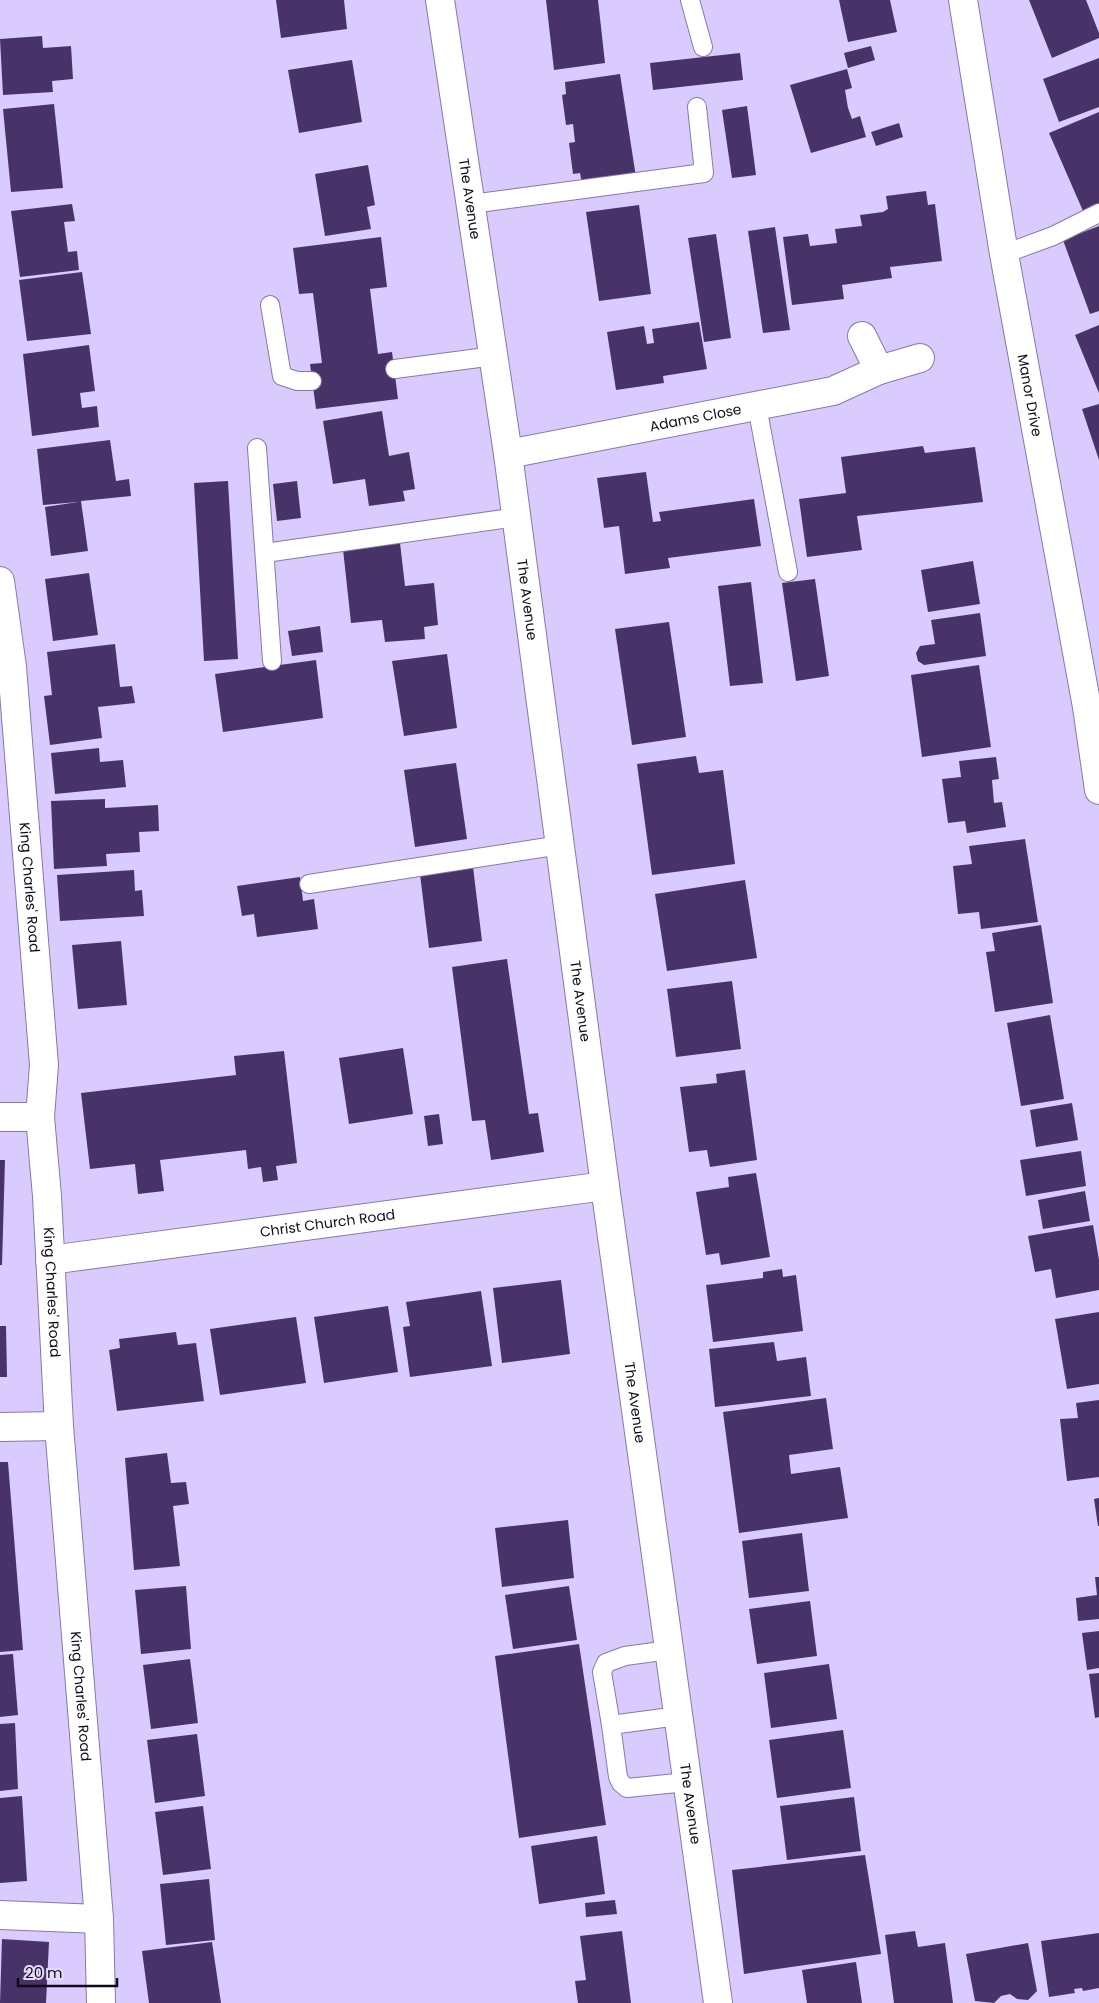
<svg xmlns="http://www.w3.org/2000/svg" width="1099" height="2003" viewBox="0 0 1099 2003" font-family="Poppins,sans-serif">
<rect width="100%" height="100%" fill="#dacbfe"/>
<path fill="#473368" d="M 276,0 L 344,0 L 347,29 L 281,38 Z
M 546,0 L 598,0 L 605,63 L 554,70 Z
M 839,0 L 890,0 L 897,32 L 848,42 Z
M 1029,0 L 1086,0 L 1099,33 L 1099,38 L 1052,58 Z
M 42,36 L 43,48 L 71,46 L 73,79 L 52,81 L 53,92 L 3,95 L 0,39 Z
M 871,46 L 875,60 L 848,68 L 844,53 Z
M 740,53 L 743,80 L 653,90 L 650,63 Z
M 1099,58 L 1099,107 L 1059,122 L 1043,79 Z
M 352,60 L 362,122 L 299,133 L 288,70 Z
M 847,69 L 852,88 L 845,90 L 848,108 L 852,119 L 860,116 L 866,137 L 811,153 L 790,85 Z
M 620,74 L 636,177 L 582,184 L 580,173 L 573,174 L 569,143 L 575,142 L 573,124 L 566,125 L 562,95 L 566,94 L 565,82 Z
M 54,104 L 63,188 L 11,192 L 3,109 Z
M 747,106 L 756,175 L 732,178 L 722,110 Z
M 1099,112 L 1099,204 L 1083,211 L 1049,133 Z
M 899,123 L 903,137 L 876,146 L 871,132 Z
M 368,165 L 375,205 L 367,207 L 371,229 L 325,236 L 315,174 Z
M 926,191 L 928,205 L 935,204 L 942,261 L 890,267 L 892,278 L 842,285 L 844,299 L 792,305 L 783,237 L 808,234 L 810,246 L 837,243 L 835,229 L 862,226 L 860,215 L 883,212 L 888,209 L 886,196 Z
M 72,204 L 75,221 L 64,222 L 68,252 L 77,251 L 79,270 L 20,277 L 11,211 Z
M 639,205 L 651,294 L 599,301 L 586,212 Z
M 1099,226 L 1099,311 L 1090,314 L 1063,240 Z
M 775,227 L 790,330 L 763,333 L 748,231 Z
M 716,234 L 731,338 L 704,342 L 688,238 Z
M 381,237 L 387,287 L 370,289 L 378,354 L 392,352 L 398,399 L 316,409 L 310,364 L 322,363 L 313,293 L 299,294 L 293,248 Z
M 82,272 L 91,334 L 27,341 L 19,280 Z
M 699,322 L 707,369 L 663,376 L 664,383 L 616,390 L 607,332 L 644,326 L 647,344 L 654,343 L 652,329 Z
M 1099,325 L 1099,393 L 1075,335 Z
M 89,345 L 95,391 L 80,393 L 82,408 L 97,406 L 99,427 L 32,436 L 23,354 Z
M 1099,404 L 1099,460 L 1082,409 Z
M 382,411 L 389,456 L 409,452 L 415,489 L 403,491 L 405,501 L 369,506 L 365,479 L 333,484 L 323,421 Z
M 110,440 L 116,481 L 129,479 L 131,496 L 81,501 L 88,551 L 51,556 L 45,507 L 78,502 L 43,505 L 37,449 Z
M 923,446 L 925,453 L 975,447 L 983,502 L 857,516 L 862,550 L 807,557 L 799,499 L 846,493 L 841,457 Z
M 646,472 L 653,522 L 661,521 L 659,512 L 754,499 L 761,546 L 668,558 L 670,568 L 625,574 L 619,526 L 604,528 L 597,478 Z
M 228,481 L 238,659 L 204,661 L 194,483 Z
M 297,481 L 301,518 L 277,521 L 273,484 Z
M 400,543 L 405,586 L 434,583 L 438,625 L 424,627 L 425,639 L 385,642 L 382,620 L 351,623 L 343,549 Z
M 973,561 L 980,604 L 928,612 L 921,570 Z
M 89,573 L 98,635 L 53,641 L 45,579 Z
M 815,579 L 829,676 L 796,681 L 782,583 Z
M 751,582 L 763,683 L 730,686 L 718,586 Z
M 980,613 L 986,656 L 924,665 L 918,661 L 916,653 L 920,646 L 935,644 L 931,620 Z
M 669,622 L 686,737 L 632,745 L 615,629 Z
M 320,626 L 323,652 L 292,656 L 288,631 Z
M 115,644 L 120,687 L 132,686 L 135,703 L 98,707 L 102,738 L 50,745 L 44,696 L 52,695 L 47,652 Z
M 447,654 L 457,728 L 404,736 L 392,661 Z
M 316,660 L 323,718 L 223,732 L 215,674 Z
M 979,665 L 991,747 L 922,757 L 911,675 Z
M 99,748 L 100,762 L 123,760 L 126,787 L 55,794 L 51,753 Z
M 696,756 L 699,773 L 723,770 L 735,864 L 652,875 L 637,764 Z
M 996,757 L 999,779 L 992,780 L 994,803 L 1002,802 L 1006,827 L 967,833 L 965,821 L 948,823 L 942,779 L 961,777 L 959,761 Z
M 456,763 L 467,839 L 415,847 L 404,770 Z
M 105,799 L 105,808 L 158,805 L 159,831 L 139,832 L 140,852 L 106,854 L 107,866 L 54,869 L 51,801 Z
M 1025,839 L 1038,922 L 981,929 L 979,912 L 958,914 L 953,866 L 972,864 L 969,846 Z
M 473,867 L 482,941 L 429,948 L 420,874 Z
M 134,870 L 135,891 L 142,890 L 144,916 L 60,921 L 57,875 Z
M 300,877 L 303,901 L 314,899 L 318,929 L 257,937 L 254,914 L 242,916 L 237,886 Z
M 745,880 L 757,958 L 667,971 L 655,894 Z
M 1041,925 L 1053,1003 L 995,1012 L 986,952 L 995,951 L 992,933 Z
M 121,941 L 127,1005 L 78,1009 L 72,945 Z
M 507,959 L 529,1114 L 538,1113 L 544,1152 L 491,1160 L 485,1120 L 472,1121 L 452,967 Z
M 732,981 L 741,1049 L 676,1057 L 667,989 Z
M 1050,1015 L 1064,1099 L 1021,1106 L 1007,1023 Z
M 403,1048 L 413,1114 L 349,1124 L 339,1058 Z
M 284,1051 L 297,1163 L 276,1166 L 278,1180 L 263,1182 L 261,1167 L 248,1169 L 246,1150 L 160,1160 L 164,1191 L 138,1194 L 135,1164 L 90,1169 L 81,1093 L 236,1075 L 234,1056 Z
M 745,1070 L 757,1160 L 710,1167 L 707,1150 L 689,1152 L 680,1087 L 717,1083 L 716,1074 Z
M 1072,1103 L 1078,1140 L 1036,1147 L 1030,1110 Z
M 439,1114 L 443,1144 L 428,1146 L 424,1116 Z
M 1081,1151 L 1086,1186 L 1026,1196 L 1020,1160 Z
M 0,1160 L 5,1160 L 2,1265 L 0,1265 Z
M 756,1173 L 770,1257 L 721,1265 L 719,1253 L 706,1255 L 696,1192 L 729,1187 L 728,1177 Z
M 1085,1191 L 1090,1221 L 1043,1229 L 1038,1200 Z
M 1093,1225 L 1099,1260 L 1099,1290 L 1056,1298 L 1051,1269 L 1035,1272 L 1028,1236 Z
M 782,1269 L 783,1277 L 796,1275 L 803,1331 L 713,1342 L 706,1285 L 763,1278 L 763,1272 Z
M 561,1280 L 570,1354 L 502,1363 L 493,1288 Z
M 481,1291 L 492,1366 L 410,1377 L 403,1327 L 410,1326 L 406,1302 Z
M 388,1306 L 398,1372 L 324,1383 L 314,1317 Z
M 1099,1312 L 1099,1384 L 1067,1389 L 1055,1319 Z
M 296,1317 L 306,1383 L 220,1395 L 210,1329 Z
M 0,1326 L 6,1326 L 7,1377 L 0,1377 Z
M 176,1332 L 178,1345 L 196,1343 L 204,1401 L 117,1411 L 109,1350 L 120,1348 L 119,1339 Z
M 774,1342 L 777,1361 L 806,1357 L 811,1396 L 715,1407 L 709,1349 Z
M 826,1398 L 833,1449 L 789,1455 L 791,1474 L 840,1467 L 848,1518 L 739,1533 L 723,1412 Z
M 1099,1400 L 1099,1477 L 1067,1481 L 1060,1419 L 1078,1418 L 1076,1403 Z
M 167,1453 L 171,1483 L 186,1482 L 189,1504 L 173,1506 L 180,1566 L 134,1570 L 125,1458 Z
M 0,1462 L 8,1462 L 23,1650 L 0,1652 Z
M 1099,1498 L 1099,1526 L 1098,1526 L 1094,1499 Z
M 568,1520 L 574,1578 L 502,1587 L 495,1528 Z
M 802,1533 L 809,1591 L 749,1598 L 742,1541 Z
M 1095,1577 L 1099,1577 L 1099,1619 L 1078,1621 L 1076,1598 L 1097,1595 Z
M 186,1586 L 191,1649 L 141,1654 L 135,1590 Z
M 569,1586 L 577,1640 L 513,1649 L 505,1595 Z
M 810,1601 L 817,1656 L 757,1664 L 749,1609 Z
M 1099,1631 L 1099,1668 L 1087,1670 L 1082,1633 Z
M 579,1644 L 606,1825 L 519,1838 L 495,1656 Z
M 13,1654 L 18,1715 L 0,1717 L 0,1655 Z
M 190,1659 L 198,1723 L 151,1729 L 143,1665 Z
M 829,1664 L 837,1719 L 771,1728 L 764,1673 Z
M 1099,1673 L 1099,1717 L 1095,1718 L 1089,1674 Z
M 15,1723 L 18,1789 L 0,1791 L 0,1724 Z
M 843,1730 L 851,1788 L 777,1798 L 769,1740 Z
M 197,1734 L 205,1796 L 155,1803 L 147,1740 Z
M 22,1796 L 27,1881 L 0,1883 L 0,1798 Z
M 854,1797 L 861,1851 L 787,1860 L 780,1806 Z
M 203,1806 L 211,1869 L 163,1875 L 155,1812 Z
M 597,1836 L 605,1894 L 539,1904 L 531,1846 Z
M 865,1855 L 881,1954 L 744,1974 L 732,1870 Z
M 209,1879 L 215,1940 L 166,1945 L 160,1884 Z
M 615,1900 L 617,1914 L 586,1917 L 585,1903 Z
M 622,1931 L 631,2003 L 578,2003 L 575,1981 L 586,1980 L 580,1936 Z
M 915,1931 L 918,1947 L 945,1943 L 953,2003 L 894,2003 L 885,1935 Z
M 1099,1933 L 1099,1988 L 1083,1991 L 1082,1988 L 1074,1989 L 1075,1993 L 1049,1997 L 1041,1941 Z
M 2,1939 L 49,1942 L 46,2003 L 0,2003 Z
M 212,1942 L 221,2003 L 149,2003 L 142,1951 Z
M 1028,1943 L 1037,1991 L 1028,2000 L 1017,1999 L 1010,1994 L 1001,1996 L 994,2003 L 975,2001 L 966,1954 Z
M 856,1962 L 862,2003 L 807,2003 L 802,1970 Z"/>
<g fill="none" stroke-linecap="round" stroke-linejoin="round">
<g stroke="#8779a7" stroke-width="20">
<path id="service" d="M 690,0 L 703,47
M 471,204 L 704,173 L 697,107
M 1004,254 L 1053,236 L 1099,213
M 270,305 L 282,376 L 297,381 L 312,381
M 395,369 L 494,356
M 757,406 L 788,572
M 257,448 L 272,661
M 265,553 L 517,517
M 309,884 L 561,845
M 669,1650 L 625,1656 L 606,1663 L 602,1672 L 611,1725 L 678,1716
M 611,1725 L 618,1777 L 621,1783 L 627,1788 L 687,1782"/>
</g>
<g stroke="#8779a7" stroke-width="30">
<g id="minor">
<path id="s1" d="M 440,0 L 508,454 L 605,1186 L 718,2003"/>
<path id="s2" d="M 963,0 L 1004,254 L 1087,707 L 1099,790"/>
<path d="M 862,336 L 879,370"/>
<path id="s3" d="M 508,454 L 833,391 L 879,370 L 920,358"/>
<path d="M 0,1117 L 40,1117"/>
<path id="s4" d="M 50,1260 L 605,1186"/>
<path d="M 0,1427 L 59,1426"/>
<path d="M 0,1915 L 99,1919"/>
</g>
</g>
<g stroke="#8779a7" stroke-width="30">
<g id="tertiary">
<path id="s5" d="M 0,581 L 12,667 L 44,1065 L 40,1117 L 47,1196 L 59,1426 L 99,1919 L 101,2003"/>
</g>
</g>
<use href="#service" stroke="#fff" stroke-width="18"/>
<use href="#minor" stroke="#fff" stroke-width="28"/>
<use href="#tertiary" stroke="#fff" stroke-width="28"/>
</g>
<g text-anchor="middle" stroke-width="5" stroke-linejoin="round" paint-order="stroke">
<g font-size="14" fill="#100a1b" stroke="#e5dcfb">
<text dy="5" stroke="none"><textPath href="#s1" startOffset="201">The Avenue</textPath></text>
<text dy="5" stroke="none"><textPath href="#s2" startOffset="401">Manor Drive</textPath></text>
<text dy="5" stroke="none"><textPath href="#s3" startOffset="191">Adams Close</textPath></text>
<text dy="5" stroke="none"><textPath href="#s1" startOffset="606">The Avenue</textPath></text>
<text dy="5" stroke="none"><textPath href="#s5" startOffset="308">King Charles' Road</textPath></text>
<text dy="5" stroke="none"><textPath href="#s1" startOffset="1011">The Avenue</textPath></text>
<text dy="5" stroke="none"><textPath href="#s4" startOffset="280">Christ Church Road</textPath></text>
<text dy="5" stroke="none"><textPath href="#s5" startOffset="714">King Charles' Road</textPath></text>
<text dy="5" stroke="none"><textPath href="#s1" startOffset="1416">The Avenue</textPath></text>
<text dy="5" stroke="none"><textPath href="#s5" startOffset="1119">King Charles' Road</textPath></text>
<text dy="5" stroke="none"><textPath href="#s1" startOffset="1821">The Avenue</textPath></text>
</g>
</g>
<path d="M18 1978v8h99v-8" fill="none" stroke="#100a1b" stroke-width="2.5"/>
<text x="25" y="1978" font-size="15" fill="#100a1b" stroke="#e5dcfb" stroke-width="4" paint-order="stroke">20 m</text>
</svg>
